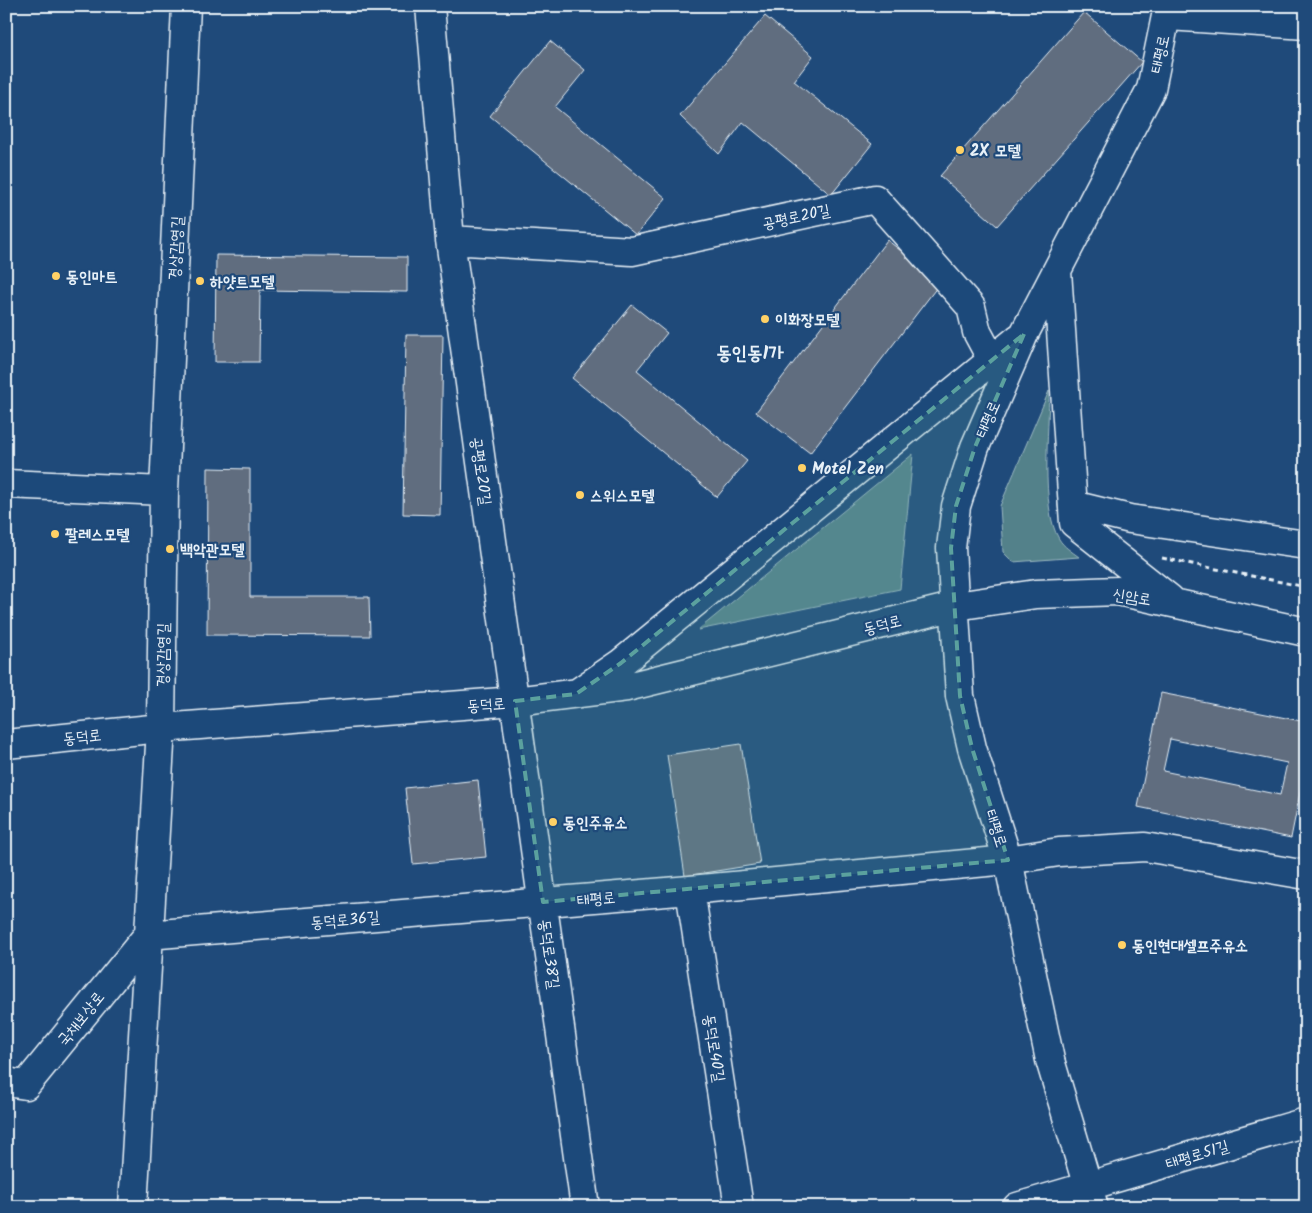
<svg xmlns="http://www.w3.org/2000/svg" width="1312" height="1213" viewBox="0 0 1312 1213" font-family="Kalam,'Poor Story',sans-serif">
<rect width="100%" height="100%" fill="#1f4a7a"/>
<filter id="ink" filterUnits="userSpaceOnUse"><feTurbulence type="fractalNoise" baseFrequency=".02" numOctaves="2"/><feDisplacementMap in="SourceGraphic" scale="10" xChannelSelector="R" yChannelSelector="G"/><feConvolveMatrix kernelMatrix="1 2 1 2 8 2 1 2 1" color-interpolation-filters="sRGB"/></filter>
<g filter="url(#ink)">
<path fill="#52818a" stroke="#9db9c1" d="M 1049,391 C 1049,428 1040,508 1059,539 C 1064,547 1071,551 1079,557 L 1013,562 L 1003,552 L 1000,506 Z
M 913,454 L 900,589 L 698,630 Z"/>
<path fill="#606d7f" stroke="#e8f1f8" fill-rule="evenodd" d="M 1084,12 L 1142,62 L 997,226 L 940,176 Z
M 765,16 L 813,56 L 794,81 L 872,144 L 831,195 L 743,122 L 719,154 L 680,116 Z
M 550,41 L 585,70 L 555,107 L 666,198 L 636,235 L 490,116 Z
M 887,240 L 941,282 L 810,453 L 756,412 Z
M 216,255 L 407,257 L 407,292 L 260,290 L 259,362 L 215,362 Z
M 632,305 L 667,333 L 637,370 L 747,461 L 717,497 L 572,378 Z
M 406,335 L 443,335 L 440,515 L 403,514 Z
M 208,468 L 250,469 L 250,597 L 369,597 L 370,636 L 207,635 Z
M 1161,693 L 1306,722 L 1306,763 L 1291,838 L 1138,807 ZM 1170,739 L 1287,763 L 1280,795 L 1163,771 Z
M 741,744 L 760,864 L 685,876 L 667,755 Z
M 478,780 L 486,857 L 413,864 L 405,788 Z"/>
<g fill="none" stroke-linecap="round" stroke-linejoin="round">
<g stroke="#e8f1f8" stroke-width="31">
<path id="minor" d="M 430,6 L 450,240 L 585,1207
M 1168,16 L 1306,25
M 450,240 L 632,251 L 875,199 L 971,307 L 977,332 L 992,360
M 6,484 L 164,491
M 1073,505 L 1130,519 L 1306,545
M 690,890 L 739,1207
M 6,1082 L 26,1085 L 148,935 L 690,890 L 1008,860 L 1059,852 L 1145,847 L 1306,875
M 133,1207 L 161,728 L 164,491 L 186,6
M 1017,1207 L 1306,1122"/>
</g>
<g stroke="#e8f1f8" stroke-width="31">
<path id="major" d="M 1057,271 L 1074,523 L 1170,599
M 580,691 L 621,663 L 1019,338
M 6,744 L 161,728 L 515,701 L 627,687 L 956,606 L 1036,594 L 1118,591 L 1306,632
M 1094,1207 L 1050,1060 L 1008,860 L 972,748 L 960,696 L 951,548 L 956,506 L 975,447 L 1024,334 L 1151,89 L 1168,6"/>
</g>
<path stroke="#e8f1f8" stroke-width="3" stroke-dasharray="5 4" stroke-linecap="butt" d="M 1162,558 L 1306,587"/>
<use href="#minor" stroke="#1f4a7a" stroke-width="28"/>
<use href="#major" stroke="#1f4a7a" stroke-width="28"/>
</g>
</g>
<path fill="#5ba19e" fill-opacity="0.2" stroke="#5ba19e" stroke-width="4" stroke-dasharray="10 6" stroke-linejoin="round" d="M 1024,334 L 975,447 L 956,506 L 951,548 L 960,696 L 972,748 L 1008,860 L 543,902 L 515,701 L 576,694 L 621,663 Z"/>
<g fill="#ffd166" stroke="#1f4a7a" stroke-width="2">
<circle cx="960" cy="150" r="5"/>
<circle cx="56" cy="276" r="5"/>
<circle cx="200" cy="281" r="5"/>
<circle cx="765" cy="319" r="5"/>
<circle cx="802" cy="468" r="5"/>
<circle cx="580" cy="495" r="5"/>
<circle cx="55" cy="534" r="5"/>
<circle cx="170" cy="549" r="5"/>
<circle cx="553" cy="822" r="5"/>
<circle cx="1122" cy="945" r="5"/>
</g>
<g text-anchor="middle" stroke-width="4.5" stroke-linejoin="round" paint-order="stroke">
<g font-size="16" fill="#e8f1f8" stroke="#1f4a7a">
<text transform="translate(1159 54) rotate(-77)" y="6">태평로</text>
<text transform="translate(796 216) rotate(-12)" y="6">공평로20길</text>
<text transform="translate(175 248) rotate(-87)" y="6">경상감영길</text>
<text transform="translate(987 419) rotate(-66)" y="6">태평로</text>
<text transform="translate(482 471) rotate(82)" y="6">공평로20길</text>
<text transform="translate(1132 596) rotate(9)" y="6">신암로</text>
<text transform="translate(882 624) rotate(-14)" y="6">동덕로</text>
<text transform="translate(162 655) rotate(-89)" y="6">경상감영길</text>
<text transform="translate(486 704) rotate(-4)" y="6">동덕로</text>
<text transform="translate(82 736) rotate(-6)" y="6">동덕로</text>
<text transform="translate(997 828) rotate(72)" y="6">태평로</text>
<text transform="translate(596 898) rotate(-5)" y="6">태평로</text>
<text transform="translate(345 919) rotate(-5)" y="6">동덕로36길</text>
<text transform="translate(550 954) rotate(82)" y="6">동덕로38길</text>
<text transform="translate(80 1018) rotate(-51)" y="6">국채보상로</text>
<text transform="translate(715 1048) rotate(81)" y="6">동덕로40길</text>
<text transform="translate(1197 1154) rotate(-17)" y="6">태평로51길</text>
</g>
<g font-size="16" font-weight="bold" fill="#e8f1f8" stroke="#1f4a7a" text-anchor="start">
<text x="970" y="156">2X 모텔</text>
<text x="66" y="282">동인마트</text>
<text x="210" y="287">하얏트모텔</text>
<text x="775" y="325">이화장모텔</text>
<text x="812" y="474">Motel Zen</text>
<text x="590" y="501">스위스모텔</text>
<text x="65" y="540">팔레스모텔</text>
<text x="180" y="555">백악관모텔</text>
<text x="563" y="828">동인주유소</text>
<text x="1132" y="951">동인현대셀프주유소</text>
</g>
<g font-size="19" font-weight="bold" fill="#e8f1f8" stroke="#1f4a7a">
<text x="750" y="359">동인동1가</text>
</g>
</g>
<rect width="1312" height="1213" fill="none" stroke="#1f4a7a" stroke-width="25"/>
<rect x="12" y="12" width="1287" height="1188" fill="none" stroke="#e8f1f8" stroke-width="2" filter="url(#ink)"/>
</svg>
